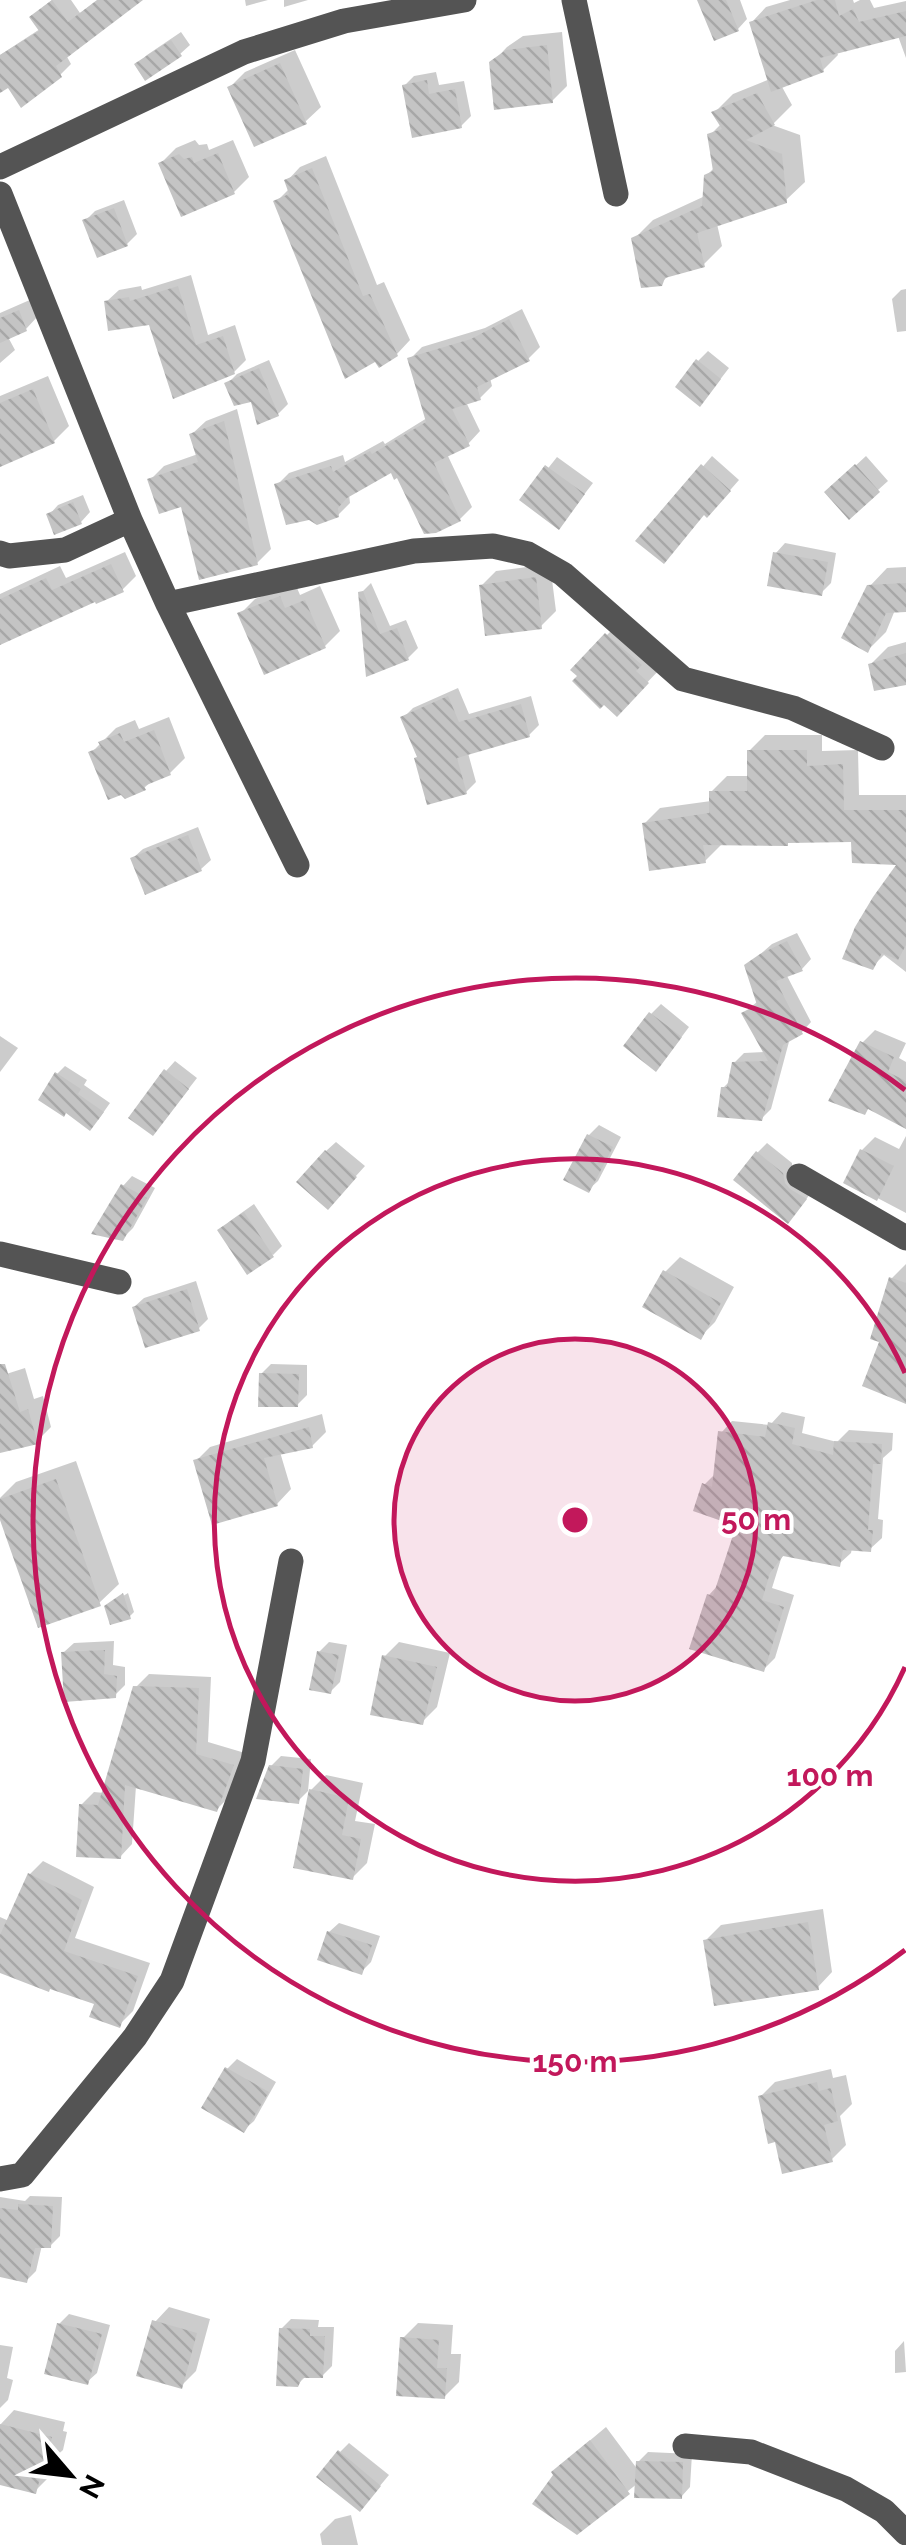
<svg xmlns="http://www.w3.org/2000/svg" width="906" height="2545" viewBox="0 0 906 2545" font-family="Raleway,sans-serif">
<defs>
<pattern id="building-back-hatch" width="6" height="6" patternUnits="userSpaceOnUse" patternTransform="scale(2.5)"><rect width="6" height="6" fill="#c4c4c4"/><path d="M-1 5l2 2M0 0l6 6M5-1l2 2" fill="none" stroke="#a7a7a7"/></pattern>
</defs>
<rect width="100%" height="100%" fill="#fff"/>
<path fill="#0003" d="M 52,0 L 71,0 L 80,13 L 98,0 L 139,0 L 66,55 L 71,64 L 60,75 L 9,84 L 0,90 L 0,55 L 40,29 L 43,7 Z
M 245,0 L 268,0 L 246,6 Z
M 284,0 L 308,0 L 284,7 Z
M 703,0 L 740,0 L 747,19 L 738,29 Z
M 790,0 L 853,0 L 854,3 L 860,0 L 870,0 L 874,8 L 906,1 L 906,58 L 898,36 L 837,52 L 838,55 L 823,70 L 781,85 L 792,105 L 772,125 L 800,135 L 805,182 L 786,200 L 717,224 L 722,246 L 703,265 L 670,274 L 661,283 L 634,239 L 653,220 L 705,196 L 706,176 L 715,167 L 710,135 L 722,123 L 715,112 L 733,94 L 770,79 L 752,22 L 766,7 Z
M 181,32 L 190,45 L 180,54 L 137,64 L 147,55 Z
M 562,32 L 567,86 L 552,101 L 492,63 L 507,47 L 523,36 Z
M 295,50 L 321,107 L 306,121 L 230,87 L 245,72 Z
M 436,72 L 439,85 L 464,81 L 471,116 L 461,126 L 404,86 L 414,76 Z
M 195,140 L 199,145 L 207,144 L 209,150 L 233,140 L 249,177 L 234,192 L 161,163 L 176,148 Z
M 326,156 L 377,285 L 384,282 L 410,340 L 397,354 L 276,202 L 290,188 L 287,181 L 300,167 Z
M 124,200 L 137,234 L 127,244 L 85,221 L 95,211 Z
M 191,275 L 208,335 L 235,325 L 246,360 L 234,372 L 150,322 L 106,302 L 119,290 L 141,286 L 142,290 Z
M 906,289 L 906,331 L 897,332 L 892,299 L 901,290 Z
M 32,299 L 38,316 L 26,329 L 8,337 L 15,350 L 0,363 L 0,313 Z
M 522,309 L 540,347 L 528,359 L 490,378 L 492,386 L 480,398 L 466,402 L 480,431 L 468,444 L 447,454 L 472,507 L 460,519 L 391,470 L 349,494 L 350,503 L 338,515 L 277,485 L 289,473 L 343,455 L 345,462 L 383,441 L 385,444 L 427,418 L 410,359 L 422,347 L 485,328 Z
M 708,351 L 729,368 L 709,394 L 698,361 Z
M 269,360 L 288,404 L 278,414 L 227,384 L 237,374 Z
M 48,376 L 69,426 L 54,441 L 0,464 L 0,396 Z
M 237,409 L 271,549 L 257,563 L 150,480 L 164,466 L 198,454 L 192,434 L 206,421 Z
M 712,456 L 739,480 L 717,505 L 705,512 L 639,541 Z
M 866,456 L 888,481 L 849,516 L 827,492 Z
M 557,457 L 593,483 L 559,527 L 523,500 Z
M 83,495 L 90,512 L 81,522 L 49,515 L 58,505 Z
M 785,543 L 836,553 L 831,583 L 821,593 L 776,553 Z
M 125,552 L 136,576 L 122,590 L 97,599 L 0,643 L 0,594 L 60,566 L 66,578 Z
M 550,564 L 556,611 L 541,626 L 481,586 L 496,571 Z
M 906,567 L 906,610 L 895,610 L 886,632 L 868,650 L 869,587 L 887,568 Z
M 295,583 L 300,595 L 320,586 L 340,631 L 325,646 L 240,614 L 255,599 Z
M 371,583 L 390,626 L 406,620 L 418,648 L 408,658 L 368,674 L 361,593 Z
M 622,620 L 662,667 L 617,714 L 573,669 Z
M 906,642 L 906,682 L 870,665 L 888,647 Z
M 458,688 L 469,714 L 531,696 L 539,725 L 529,735 L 468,753 L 476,782 L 466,792 L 420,756 L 403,718 L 413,708 Z
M 169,717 L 185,758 L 170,773 L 153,780 L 144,788 L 91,753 L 116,728 L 135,720 L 139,729 Z
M 765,735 L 822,735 L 822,751 L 858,750 L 859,795 L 906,795 L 906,972 L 884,955 L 872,967 L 901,862 L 854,839 L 721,845 L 705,861 L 644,824 L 660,808 L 711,801 L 711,792 L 727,776 L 749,776 L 749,751 Z
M 198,827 L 211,860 L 201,869 L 133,858 L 143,849 Z
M 797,933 L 811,959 L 802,969 L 786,974 L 811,1022 L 802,1032 L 790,1038 L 771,1109 L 761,1119 L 723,1088 L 731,1080 L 734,1063 L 744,1053 L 766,1052 L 744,1013 L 758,1001 L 747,966 L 772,944 Z
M 661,1004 L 689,1027 L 665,1059 L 651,1014 Z
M 875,1030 L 906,1043 L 899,1058 L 906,1062 L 906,1126 L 862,1043 Z
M 0,1036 L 18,1048 L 0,1072 Z
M 175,1061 L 197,1078 L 162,1123 L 166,1071 Z
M 65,1066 L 87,1080 L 84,1085 L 110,1103 L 98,1120 L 57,1074 Z
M 599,1125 L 621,1137 L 598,1181 L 588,1190 L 566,1179 L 589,1135 Z
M 906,1136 L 906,1213 L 847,1182 L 862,1150 L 875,1137 L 899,1149 Z
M 336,1142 L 365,1166 L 337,1197 L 326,1151 Z
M 767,1143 L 792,1163 L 793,1173 L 814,1189 L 797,1211 L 757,1153 Z
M 132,1176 L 155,1188 L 133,1228 L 123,1238 L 123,1186 Z
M 254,1204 L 282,1246 L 273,1255 L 220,1230 L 230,1221 Z
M 680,1257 L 734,1287 L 715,1322 L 700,1337 L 665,1272 Z
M 906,1264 L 906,1401 L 882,1340 L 891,1279 Z
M 196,1281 L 208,1319 L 198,1329 L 134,1307 L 144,1298 Z
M 271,1364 L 307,1365 L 307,1395 L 297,1405 L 261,1374 Z
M 25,1368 L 34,1399 L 43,1396 L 51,1427 L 36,1442 L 0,1451 L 0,1376 Z
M 782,1412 L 805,1417 L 802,1433 L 837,1442 L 849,1430 L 893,1433 L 892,1450 L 883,1458 L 878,1519 L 883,1520 L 882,1538 L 870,1549 L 852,1548 L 851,1553 L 839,1564 L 784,1554 L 781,1559 L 772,1588 L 794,1595 L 775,1658 L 763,1670 L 709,1595 L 719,1584 L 739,1524 L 704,1485 L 716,1473 L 721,1433 L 732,1421 L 770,1425 Z
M 322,1414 L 326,1432 L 312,1446 L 280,1452 L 291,1489 L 277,1504 L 196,1461 L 210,1447 Z
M 76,1461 L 119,1584 L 99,1603 L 0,1512 L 0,1498 L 16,1482 Z
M 128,1593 L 134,1612 L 129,1617 L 107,1606 Z
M 114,1641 L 113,1665 L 125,1667 L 125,1685 L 115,1695 L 64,1652 L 74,1643 Z
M 329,1642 L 347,1645 L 340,1682 L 331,1691 L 319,1652 Z
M 399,1642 L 450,1653 L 437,1707 L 422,1722 L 384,1657 Z
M 149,1674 L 211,1677 L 208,1742 L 245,1753 L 229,1797 L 216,1810 L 136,1786 L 132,1844 L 120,1857 L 81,1805 L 94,1792 L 104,1793 L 136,1687 Z
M 281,1756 L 311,1759 L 308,1791 L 298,1801 L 271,1766 Z
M 326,1775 L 363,1783 L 355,1821 L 375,1824 L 367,1863 L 352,1878 L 311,1790 Z
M 43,1861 L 94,1887 L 75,1938 L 150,1963 L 133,2011 L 119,2025 L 97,2002 L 0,1970 L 0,1917 L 9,1921 L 30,1874 Z
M 823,1909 L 832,1972 L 818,1987 L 706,1940 L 721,1925 Z
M 339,1923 L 380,1936 L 371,1962 L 361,1972 L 329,1932 Z
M 237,2059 L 276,2082 L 254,2121 L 244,2130 L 227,2069 Z
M 831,2069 L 833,2078 L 846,2075 L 852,2104 L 840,2116 L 846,2145 L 831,2160 L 777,2139 L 760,2097 L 775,2082 Z
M 30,2196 L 62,2197 L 60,2236 L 50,2246 L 42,2245 L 36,2271 L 26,2281 L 0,2275 L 0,2197 L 25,2201 Z
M 169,2307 L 210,2319 L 196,2371 L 181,2386 L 155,2322 Z
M 69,2314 L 110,2325 L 97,2373 L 87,2382 L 59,2324 Z
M 291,2319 L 319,2320 L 318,2327 L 334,2327 L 332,2366 L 322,2376 L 307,2375 L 297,2385 L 281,2329 Z
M 418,2323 L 453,2325 L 451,2354 L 461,2354 L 459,2382 L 444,2397 L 403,2338 Z
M 904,2341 L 906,2372 L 895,2373 L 895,2351 Z
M 0,2345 L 13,2347 L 7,2378 L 13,2380 L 8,2400 L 0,2408 Z
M 14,2410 L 65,2422 L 63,2431 L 67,2432 L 63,2450 L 54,2458 L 50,2476 L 35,2491 L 0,2483 L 0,2425 Z
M 606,2427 L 638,2470 L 638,2462 L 648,2452 L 692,2454 L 690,2487 L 681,2497 L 638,2483 L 577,2532 L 569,2458 Z
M 349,2443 L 389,2475 L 369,2499 L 340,2452 Z
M 351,2515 L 358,2545 L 322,2545 L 320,2534 L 335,2519 Z"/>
<path fill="url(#building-back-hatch)" d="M 52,0 L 68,22 L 97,0 L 143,0 L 56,66 L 62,77 L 21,108 L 8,88 L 0,93 L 0,55 L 39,31 L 29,17 Z
M 697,0 L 726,0 L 739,31 L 714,41 Z
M 817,0 L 835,0 L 839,16 L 853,9 L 859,22 L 906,11 L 906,36 L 820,58 L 824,72 L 771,92 L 749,22 Z
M 171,40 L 182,56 L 145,81 L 134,64 Z
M 547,45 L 553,103 L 494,110 L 489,62 L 506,50 Z
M 280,63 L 307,124 L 254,147 L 227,87 Z
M 427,80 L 429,94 L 455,89 L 462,128 L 412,138 L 402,85 Z
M 757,93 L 775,125 L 746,140 L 782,154 L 787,203 L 697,233 L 705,267 L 665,278 L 662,286 L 641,288 L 631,238 L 702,206 L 704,175 L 713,171 L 707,134 L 722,129 L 711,112 Z
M 218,153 L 235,194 L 181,217 L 158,163 L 179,154 L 184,159 L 192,157 L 194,163 Z
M 312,168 L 363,296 L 370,294 L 398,356 L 379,368 L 375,362 L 345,379 L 273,201 L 289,194 L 284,180 Z
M 114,208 L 128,246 L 97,258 L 82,220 Z
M 178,286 L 196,345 L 223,336 L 235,374 L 173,399 L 149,325 L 108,331 L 104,301 L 129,297 L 130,301 Z
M 19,310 L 27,331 L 0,343 L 0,318 Z
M 509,319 L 530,361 L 477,387 L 481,400 L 452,409 L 470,446 L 434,463 L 461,521 L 436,533 L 424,534 L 397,478 L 394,480 L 391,473 L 347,498 L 338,508 L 339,517 L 317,525 L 309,520 L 286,525 L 274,484 L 331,466 L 333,472 L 370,451 L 372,454 L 426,422 L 407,358 L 471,339 Z
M 696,359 L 721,379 L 700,407 L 675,387 Z
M 259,368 L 279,416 L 257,425 L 251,402 L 234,406 L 224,383 Z
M 33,389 L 55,443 L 0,467 L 0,403 Z
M 224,421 L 258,565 L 199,580 L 181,507 L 159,514 L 147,479 L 198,462 L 189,434 Z
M 701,464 L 731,491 L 707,518 L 704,515 L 664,564 L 635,541 Z
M 855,464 L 880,492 L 849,520 L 824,492 Z
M 545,465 L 585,494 L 559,530 L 519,500 Z
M 73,502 L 82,524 L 54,535 L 46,514 Z
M 773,552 L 828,562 L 822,596 L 767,586 Z
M 111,564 L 124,592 L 96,604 L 95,602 L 0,645 L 0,599 L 46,578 L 52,590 Z
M 536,577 L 542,629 L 485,636 L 479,585 Z
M 906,583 L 906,612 L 886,613 L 868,653 L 841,638 L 867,585 Z
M 363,591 L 380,634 L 397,628 L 409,660 L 366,677 L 358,592 Z
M 280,596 L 285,608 L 305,600 L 326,648 L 264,675 L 237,613 Z
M 605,633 L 642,665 L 636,671 L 649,683 L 617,717 L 604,705 L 600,709 L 572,681 L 577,676 L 570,670 Z
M 906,653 L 906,685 L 874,691 L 868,664 Z
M 448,696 L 459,722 L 521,704 L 530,737 L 457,758 L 467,794 L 427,805 L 414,758 L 417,757 L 400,717 Z
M 154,730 L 171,775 L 144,786 L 146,790 L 125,799 L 121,795 L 108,800 L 88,752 L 101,747 L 98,742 L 120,733 L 124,742 Z
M 747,750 L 807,750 L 807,766 L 843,764 L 844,810 L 906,810 L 906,945 L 898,960 L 882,953 L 873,970 L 842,959 L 855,927 L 873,897 L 896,865 L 852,863 L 851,842 L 788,843 L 788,846 L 703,845 L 706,863 L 649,871 L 642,823 L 709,813 L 709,791 L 747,791 Z
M 188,835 L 202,871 L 145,895 L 130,858 Z
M 787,941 L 803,971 L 776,981 L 803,1034 L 783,1045 L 762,1121 L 717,1117 L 721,1087 L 727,1087 L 732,1062 L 768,1061 L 741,1013 L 757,1005 L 744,965 L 760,954 Z
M 649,1012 L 682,1037 L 656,1072 L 623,1046 Z
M 860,1041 L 894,1057 L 888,1072 L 906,1081 L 906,1129 L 868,1109 L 865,1115 L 828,1101 Z
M 164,1069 L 189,1089 L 153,1136 L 128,1118 Z
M 55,1072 L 81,1089 L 78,1094 L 104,1112 L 90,1131 L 66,1113 L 64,1117 L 38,1100 Z
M 587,1134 L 613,1147 L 589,1193 L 563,1180 Z
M 860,1149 L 894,1166 L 877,1201 L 843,1183 Z
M 325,1150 L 357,1177 L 328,1210 L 296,1182 Z
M 756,1151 L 783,1173 L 785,1183 L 790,1189 L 807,1199 L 788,1224 L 733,1180 Z
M 121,1184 L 147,1198 L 123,1241 L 91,1234 Z
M 244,1212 L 274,1257 L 247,1275 L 217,1230 Z
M 663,1270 L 721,1303 L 701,1340 L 642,1307 Z
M 889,1277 L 906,1283 L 906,1404 L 862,1386 L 879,1342 L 870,1339 Z
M 187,1289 L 200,1331 L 145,1348 L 132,1307 Z
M 0,1364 L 5,1364 L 20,1412 L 28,1409 L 38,1444 L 0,1453 Z
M 259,1373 L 299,1374 L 298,1407 L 258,1407 Z
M 768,1422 L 795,1428 L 792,1444 L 833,1455 L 834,1441 L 882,1444 L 881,1464 L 873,1464 L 868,1530 L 873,1530 L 871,1552 L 843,1550 L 840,1567 L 783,1556 L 770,1573 L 762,1600 L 784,1607 L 764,1672 L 689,1649 L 707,1594 L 713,1596 L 736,1526 L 693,1511 L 702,1483 L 712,1487 L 718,1431 L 765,1437 Z
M 309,1427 L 313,1448 L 264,1458 L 278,1506 L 212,1525 L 193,1460 Z
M 56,1479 L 101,1606 L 38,1628 L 0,1520 L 0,1499 Z
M 123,1593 L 131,1619 L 110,1625 L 104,1606 Z
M 105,1650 L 104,1674 L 117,1676 L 116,1698 L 64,1702 L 61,1652 Z
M 317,1651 L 339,1655 L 331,1694 L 309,1690 Z
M 382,1655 L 437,1667 L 423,1725 L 370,1715 Z
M 133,1686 L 199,1688 L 196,1754 L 234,1765 L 217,1812 L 125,1785 L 121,1859 L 76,1857 L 79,1804 L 98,1805 Z
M 269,1765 L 303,1769 L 299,1804 L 256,1799 Z
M 309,1789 L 349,1798 L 342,1835 L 361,1839 L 353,1880 L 293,1868 Z
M 28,1873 L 82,1900 L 64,1951 L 138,1976 L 120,2028 L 89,2017 L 94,2004 L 50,1989 L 49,1992 L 0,1973 L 0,1935 Z
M 808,1922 L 819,1990 L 714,2006 L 703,1940 Z
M 327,1931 L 372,1945 L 362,1975 L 317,1960 Z
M 225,2067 L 269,2092 L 244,2133 L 201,2108 Z
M 817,2082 L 819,2091 L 831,2088 L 838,2121 L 824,2125 L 833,2162 L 782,2174 L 775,2142 L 768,2144 L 758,2096 Z
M 18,2204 L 53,2206 L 51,2248 L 35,2248 L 27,2283 L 0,2277 L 0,2208 L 18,2210 Z
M 152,2320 L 197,2333 L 182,2389 L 136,2376 Z
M 57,2323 L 102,2334 L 88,2385 L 44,2374 Z
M 279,2328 L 310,2329 L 310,2336 L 325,2336 L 323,2378 L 302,2378 L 298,2387 L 276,2386 Z
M 400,2337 L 439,2340 L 437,2368 L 447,2368 L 445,2399 L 396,2396 Z
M 0,2424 L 52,2437 L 50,2445 L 54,2447 L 49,2468 L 43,2466 L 36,2494 L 0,2485 Z
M 590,2440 L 630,2494 L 577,2535 L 532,2504 L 553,2475 L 551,2472 Z
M 338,2450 L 381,2486 L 360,2512 L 316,2477 Z
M 636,2461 L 683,2462 L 682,2499 L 634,2498 Z"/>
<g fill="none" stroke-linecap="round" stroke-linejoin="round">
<path stroke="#545454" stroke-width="25" d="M 574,0 L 616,194
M 0,167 L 244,52 L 344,21 L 464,0
M 0,194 L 130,520 L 168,604 L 297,865
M 0,553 L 9,556 L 65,550 L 130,520
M 168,604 L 414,551 L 493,546 L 528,554 L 563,574 L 683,679 L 793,708 L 882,748
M 799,1176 L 906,1238
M 0,1254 L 119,1282
M 0,2179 L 22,2175 L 135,2037 L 172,1981 L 253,1761 L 291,1561
M 685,2446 L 751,2452 L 846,2489 L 884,2511 L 906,2533"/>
</g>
<circle cx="575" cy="1520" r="181" fill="#c2185b" fill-opacity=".12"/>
<g fill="none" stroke="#c2185b" stroke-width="5">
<circle cx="575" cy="1520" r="181"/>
<path d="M905 1667A361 361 0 1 1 905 1373"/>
<path d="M905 1950A542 542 0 1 1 905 1090"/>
</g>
<circle cx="575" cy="1520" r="15" fill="#c2185b" stroke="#fff" stroke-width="5"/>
<g font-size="30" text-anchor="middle" font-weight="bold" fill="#c2185b" stroke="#fff" stroke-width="8" stroke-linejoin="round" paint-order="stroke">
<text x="756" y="1530">50 m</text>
<text x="830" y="1786">100 m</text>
<text x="575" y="2072">150 m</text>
</g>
<g transform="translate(70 2475) rotate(118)" stroke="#ffffff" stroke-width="8" paint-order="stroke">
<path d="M0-8L18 38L0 25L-18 38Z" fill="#000000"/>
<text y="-15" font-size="28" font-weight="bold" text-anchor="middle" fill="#000000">N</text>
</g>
</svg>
